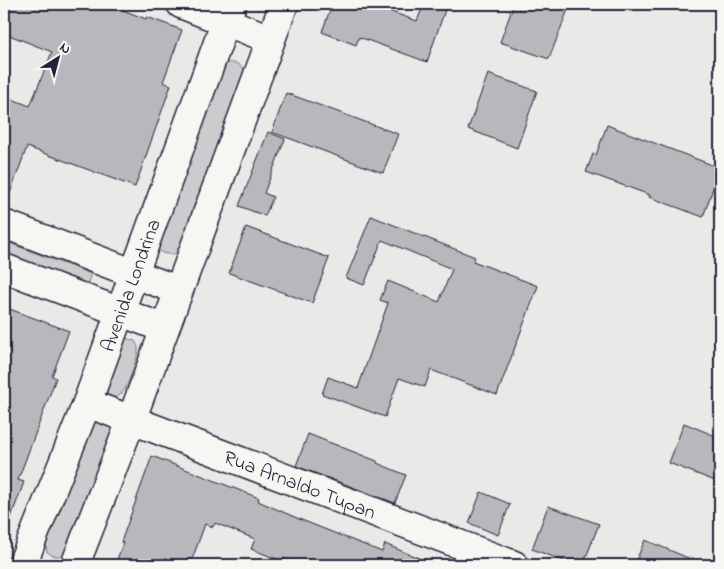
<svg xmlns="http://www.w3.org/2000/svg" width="724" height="569" viewBox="0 0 724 569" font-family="'Indie Flower',sans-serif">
<rect width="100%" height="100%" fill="#e9e9e7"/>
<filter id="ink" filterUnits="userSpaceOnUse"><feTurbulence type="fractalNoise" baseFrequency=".02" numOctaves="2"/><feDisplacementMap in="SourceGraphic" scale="10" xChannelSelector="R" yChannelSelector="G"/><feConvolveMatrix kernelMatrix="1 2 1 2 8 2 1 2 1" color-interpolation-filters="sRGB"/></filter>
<g filter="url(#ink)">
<path fill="#ccccce" stroke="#777784" d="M 227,63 C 236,62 242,64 245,73 L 179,248 L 173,255 L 162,253 L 158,249 L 157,243 L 223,67 Z
M 4,241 L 91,274 L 86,288 L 4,257 Z
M 125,338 L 135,341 L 138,347 L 138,353 C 133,367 124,413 104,392 Z
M 93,420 L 114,427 L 65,554 C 58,557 54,557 47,552 L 46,547 L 48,537 Z"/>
<path fill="#b8b8bc" stroke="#22223b" d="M 7,4 L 36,4 L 51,10 L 53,4 L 92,4 L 105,9 L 107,4 L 146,19 L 147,17 L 182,30 L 163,82 L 171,85 L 135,187 L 27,147 L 6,204 L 4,203 L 4,96 L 30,106 L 52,52 L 4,33 L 4,12 Z
M 332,4 L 369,4 L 417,21 L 424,4 L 447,4 L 427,62 L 359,37 L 356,45 L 322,32 Z
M 514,4 L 570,4 L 549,59 L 500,42 Z
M 488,74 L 537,91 L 517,148 L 468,129 Z
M 286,93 L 398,134 L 383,173 L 272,132 Z
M 607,125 L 720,168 L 703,217 L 649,197 L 650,195 L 586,172 L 593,154 L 596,155 Z
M 268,132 L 285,139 L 264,193 L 273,197 L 265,216 L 239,206 Z
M 371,216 L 475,257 L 473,261 L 538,286 L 497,395 L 431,370 L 425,387 L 399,378 L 385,417 L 322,394 L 328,377 L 358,388 L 388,303 L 380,300 L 388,281 L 439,302 L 452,269 L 382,240 L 364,285 L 346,278 Z
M 246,227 L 329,258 L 312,303 L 229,273 Z
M 4,307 L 69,331 L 52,376 L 56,378 L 18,480 L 24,482 L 6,531 L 4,531 Z
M 684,423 L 720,438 L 720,483 L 669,463 Z
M 308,434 L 377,461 L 377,463 L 406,475 L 395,503 L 296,466 Z
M 152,456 L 259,498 L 258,501 L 299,519 L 382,552 L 385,544 L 435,565 L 302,565 L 283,558 L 282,561 L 251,549 L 255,539 L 215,523 L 213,527 L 205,524 L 190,565 L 115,565 L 123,543 L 121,542 Z
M 481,492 L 510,504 L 498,535 L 469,523 Z
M 548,506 L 599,524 L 583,565 L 575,565 L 532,549 Z
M 645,540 L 705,565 L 634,565 Z"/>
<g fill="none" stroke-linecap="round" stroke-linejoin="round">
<g stroke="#22223b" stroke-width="31">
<g id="minor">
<path d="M 181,4 L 270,39"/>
<path d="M 4,224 L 177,290"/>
<path d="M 4,268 L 163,328"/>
<path id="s1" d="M 87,403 L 514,565"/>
</g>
</g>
<g stroke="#22223b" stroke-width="31">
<g id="major">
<path id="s2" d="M 22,565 L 87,403 L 232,4"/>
<path d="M 75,565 L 131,421 L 284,4"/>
</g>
</g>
<use href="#minor" stroke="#f6f6f2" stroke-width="28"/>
<use href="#major" stroke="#f6f6f2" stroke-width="28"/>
</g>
</g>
<g text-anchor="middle" stroke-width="4" stroke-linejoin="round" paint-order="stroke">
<g font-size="20" fill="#22223b" stroke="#f6f6f2">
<text dy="7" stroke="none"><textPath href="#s2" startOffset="300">Avenida Londrina</textPath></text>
<text dy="7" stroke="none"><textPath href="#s1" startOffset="228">Rua Arnaldo Tupan</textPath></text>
</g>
</g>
<rect width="724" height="569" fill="none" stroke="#f6f6f2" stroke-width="20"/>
<rect x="10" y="10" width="704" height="549" fill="none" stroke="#22223b" stroke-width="2" filter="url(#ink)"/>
<g transform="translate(58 58) rotate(36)" stroke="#f6f6f2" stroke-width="4" paint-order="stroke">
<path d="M0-4L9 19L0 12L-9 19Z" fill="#22223b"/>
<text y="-8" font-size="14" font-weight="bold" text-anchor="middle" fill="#22223b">N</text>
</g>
</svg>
